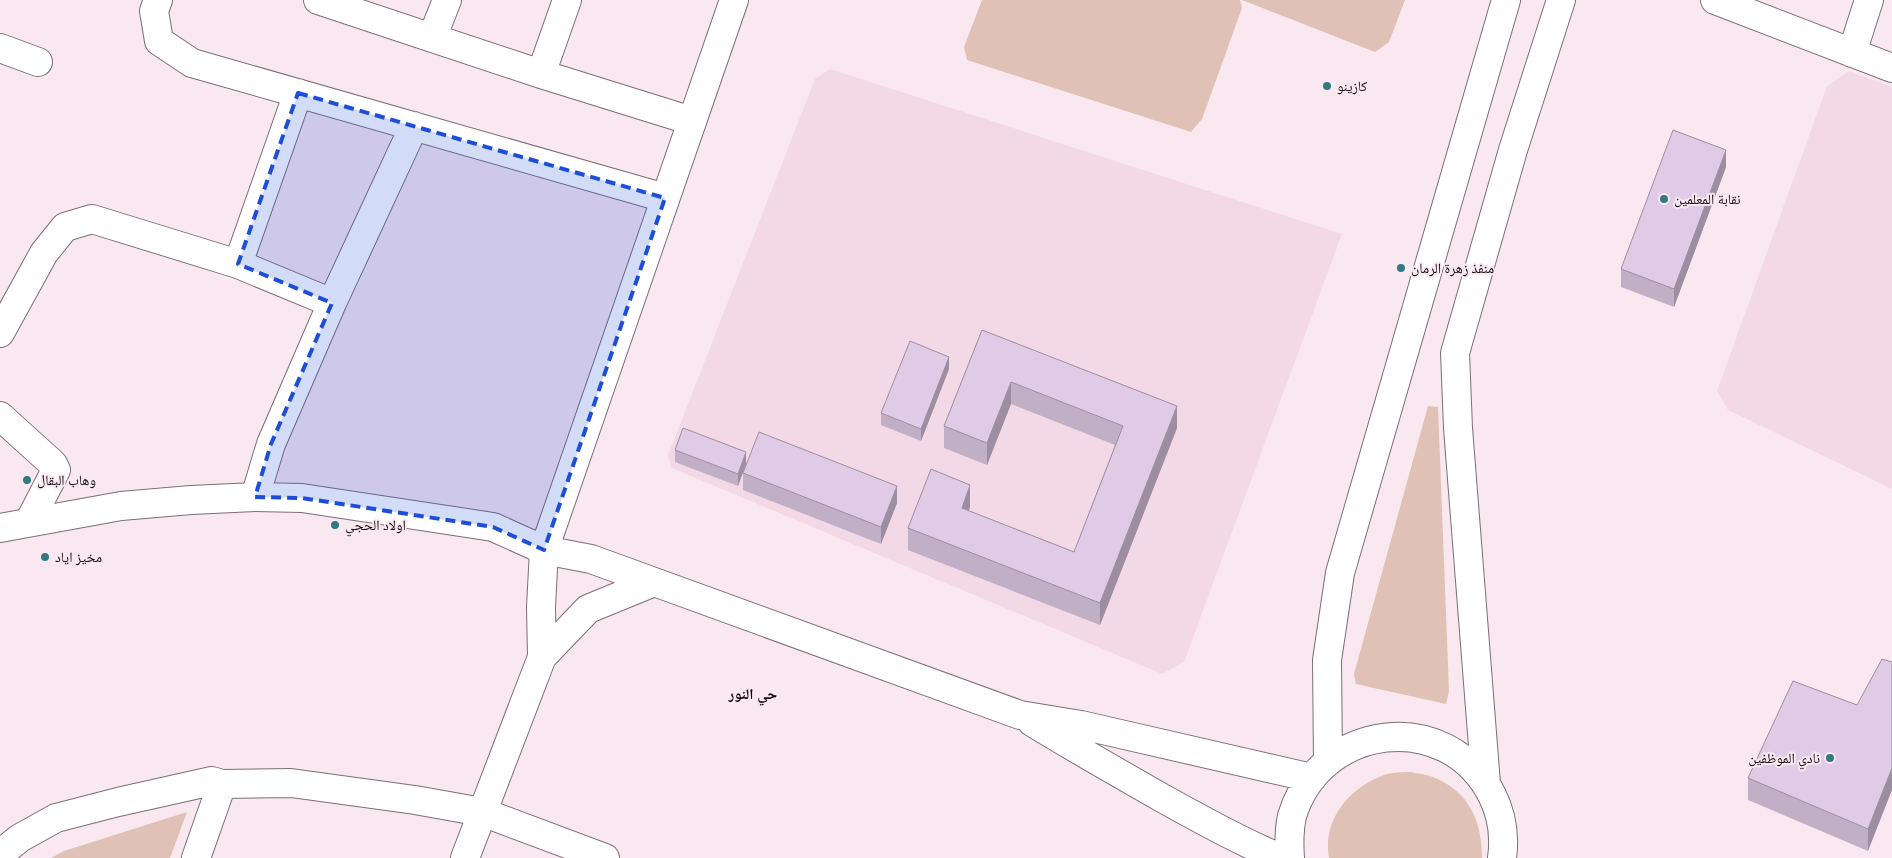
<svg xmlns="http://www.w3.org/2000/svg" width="1892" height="858" viewBox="0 0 1892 858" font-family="Karla,'Noto Naskh Arabic',sans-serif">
<rect width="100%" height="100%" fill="#fae8f1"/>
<path fill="#f3d9e6" d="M 830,69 L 1342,234 L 1184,662 L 1162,674 L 672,468 L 668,455 L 815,79 Z
M 1849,71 L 1892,87 L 1892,489 L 1728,410 L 1717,391 L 1827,86 Z"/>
<path fill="#e0c1b5" d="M 982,0 L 1240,0 L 1242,8 L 1202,119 L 1191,132 L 967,60 L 964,47 Z
M 1242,0 L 1405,0 L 1389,42 L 1375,52 Z
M 1428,406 L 1438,407 L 1449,691 L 1446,704 L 1356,684 L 1354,674 Z
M 1411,772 C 1420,774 1430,775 1438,779 C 1471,795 1482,823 1482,858 L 1329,858 C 1322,820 1350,787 1384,775 C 1393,772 1403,772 1411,772 Z
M 187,812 L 170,858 L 51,858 L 64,851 Z"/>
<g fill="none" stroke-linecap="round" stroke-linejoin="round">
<g stroke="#7d6e75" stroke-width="30">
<path id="street" d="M 158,0 L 154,11 L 159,41 L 192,63 L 665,198
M 318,0 L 541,74 L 692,121
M 1715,0 L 1892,68
M 432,38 L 447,0
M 0,48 L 38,62
M 1852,53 L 1869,0
M 541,74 L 567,0
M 238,264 L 298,93
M 0,333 L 44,253 L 65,227 L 92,219 L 238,264 L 332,303
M 0,416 L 53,464 L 56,470 L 29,522
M 255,497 L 271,444 L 332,303 L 414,126
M 0,854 L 20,838 L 56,818 L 118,802 L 212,781 L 222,784 L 291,783 L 415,800 L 482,812 L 605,858
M 196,858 L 222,784"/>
</g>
<g stroke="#7d6e75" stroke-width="30">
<path id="secondary" d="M 0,528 L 121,506 L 191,500 L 255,497 L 302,498 L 493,527 L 544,550 L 591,559 L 1020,715 L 1081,725 L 1312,778
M 542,657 L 588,609 L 654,582
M 1032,722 C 1076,749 1120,774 1164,799 C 1202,820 1240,841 1280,858
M 1328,761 L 1327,660 L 1340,573 L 1506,0
M 1486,784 L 1458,428 L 1455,353 L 1513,150 L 1561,0
M 465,858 L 542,657 L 541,607 L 544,550 L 734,0
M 1290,858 C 1289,844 1289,830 1292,816 C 1320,723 1447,707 1492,795 C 1502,815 1505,837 1502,858"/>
</g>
<use href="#street" stroke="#fff" stroke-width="28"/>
<use href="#secondary" stroke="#fff" stroke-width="28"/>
</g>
<path fill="#c0afc5" d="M 1726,167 L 1674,307 L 1621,287 L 1621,269 Z
M 982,330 L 1177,428 L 1100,625 L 908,550 L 908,528 L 970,507 L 969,511 L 1074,552 L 1115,445 L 1011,404 L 987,465 L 944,448 L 944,426 Z
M 949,369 L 921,441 L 881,425 L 881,413 Z
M 675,450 L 746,464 L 738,486 L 675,462 Z
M 743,473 L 897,503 L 881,544 L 743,490 Z
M 1892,662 L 1868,851 L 1748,800 L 1748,778 L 1857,705 Z"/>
<path fill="#9c8ea0" d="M 1726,150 L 1726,167 L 1674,307 L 1674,289 Z
M 949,357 L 949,369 L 921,441 L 921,429 Z
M 1011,382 L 1011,404 L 987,465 L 987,443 Z
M 1177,406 L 1177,428 L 1100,625 L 1100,603 Z
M 746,452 L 746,464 L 738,486 L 738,474 Z
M 970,485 L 970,507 L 962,530 L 962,508 Z
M 897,486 L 897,503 L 881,544 L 881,527 Z
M 1892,768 L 1892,790 L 1868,851 L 1868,829 Z"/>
<path fill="#dfcbe5" stroke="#9c8ea0" d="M 1673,130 L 1726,150 L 1674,289 L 1621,269 Z
M 982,330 L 1177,406 L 1100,603 L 908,528 L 931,469 L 970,485 L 962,508 L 1074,552 L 1123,426 L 1011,382 L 987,443 L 944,426 Z
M 910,341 L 949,357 L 921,429 L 881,413 Z
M 683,428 L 746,452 L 738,474 L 675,450 Z
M 759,432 L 897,486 L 881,527 L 743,473 Z
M 1882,659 L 1892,662 L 1892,768 L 1868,829 L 1748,778 L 1793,681 L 1857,705 Z"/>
<path fill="#1d4ed8" fill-opacity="0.2" stroke="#1d4ed8" stroke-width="4" stroke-dasharray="10 6" stroke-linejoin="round" d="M 298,93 L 665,198 L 544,550 L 493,527 L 302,498 L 255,497 L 271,444 L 332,303 L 238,264 Z"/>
<g fill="#327a83" stroke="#fae8f1" stroke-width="2">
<circle cx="1327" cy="86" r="5"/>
<circle cx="1664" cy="199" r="5"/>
<circle cx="1401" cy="268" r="5"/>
<circle cx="27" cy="480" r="5"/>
<circle cx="335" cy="525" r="5"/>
<circle cx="45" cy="557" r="5"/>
<circle cx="1830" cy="758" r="5"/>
</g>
<g text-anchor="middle" stroke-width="4" stroke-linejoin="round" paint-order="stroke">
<g font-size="14" fill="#100a0d" stroke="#fae8f1" text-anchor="start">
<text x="1337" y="91">كازينو</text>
<text x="1674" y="204">نقابة المعلمين</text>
<text x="1411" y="273">منفذ زهرة الرمان</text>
<text x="37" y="485">وهاب البقال</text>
<text x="345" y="530">اولاد الحجي</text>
<text x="55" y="562">مخيز اياد</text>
<text x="1820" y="763" text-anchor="end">نادي الموظفين</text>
</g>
<g font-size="15" font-weight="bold" fill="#100a0d" stroke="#fae8f1">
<text x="753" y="699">حي النور</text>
</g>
</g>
</svg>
